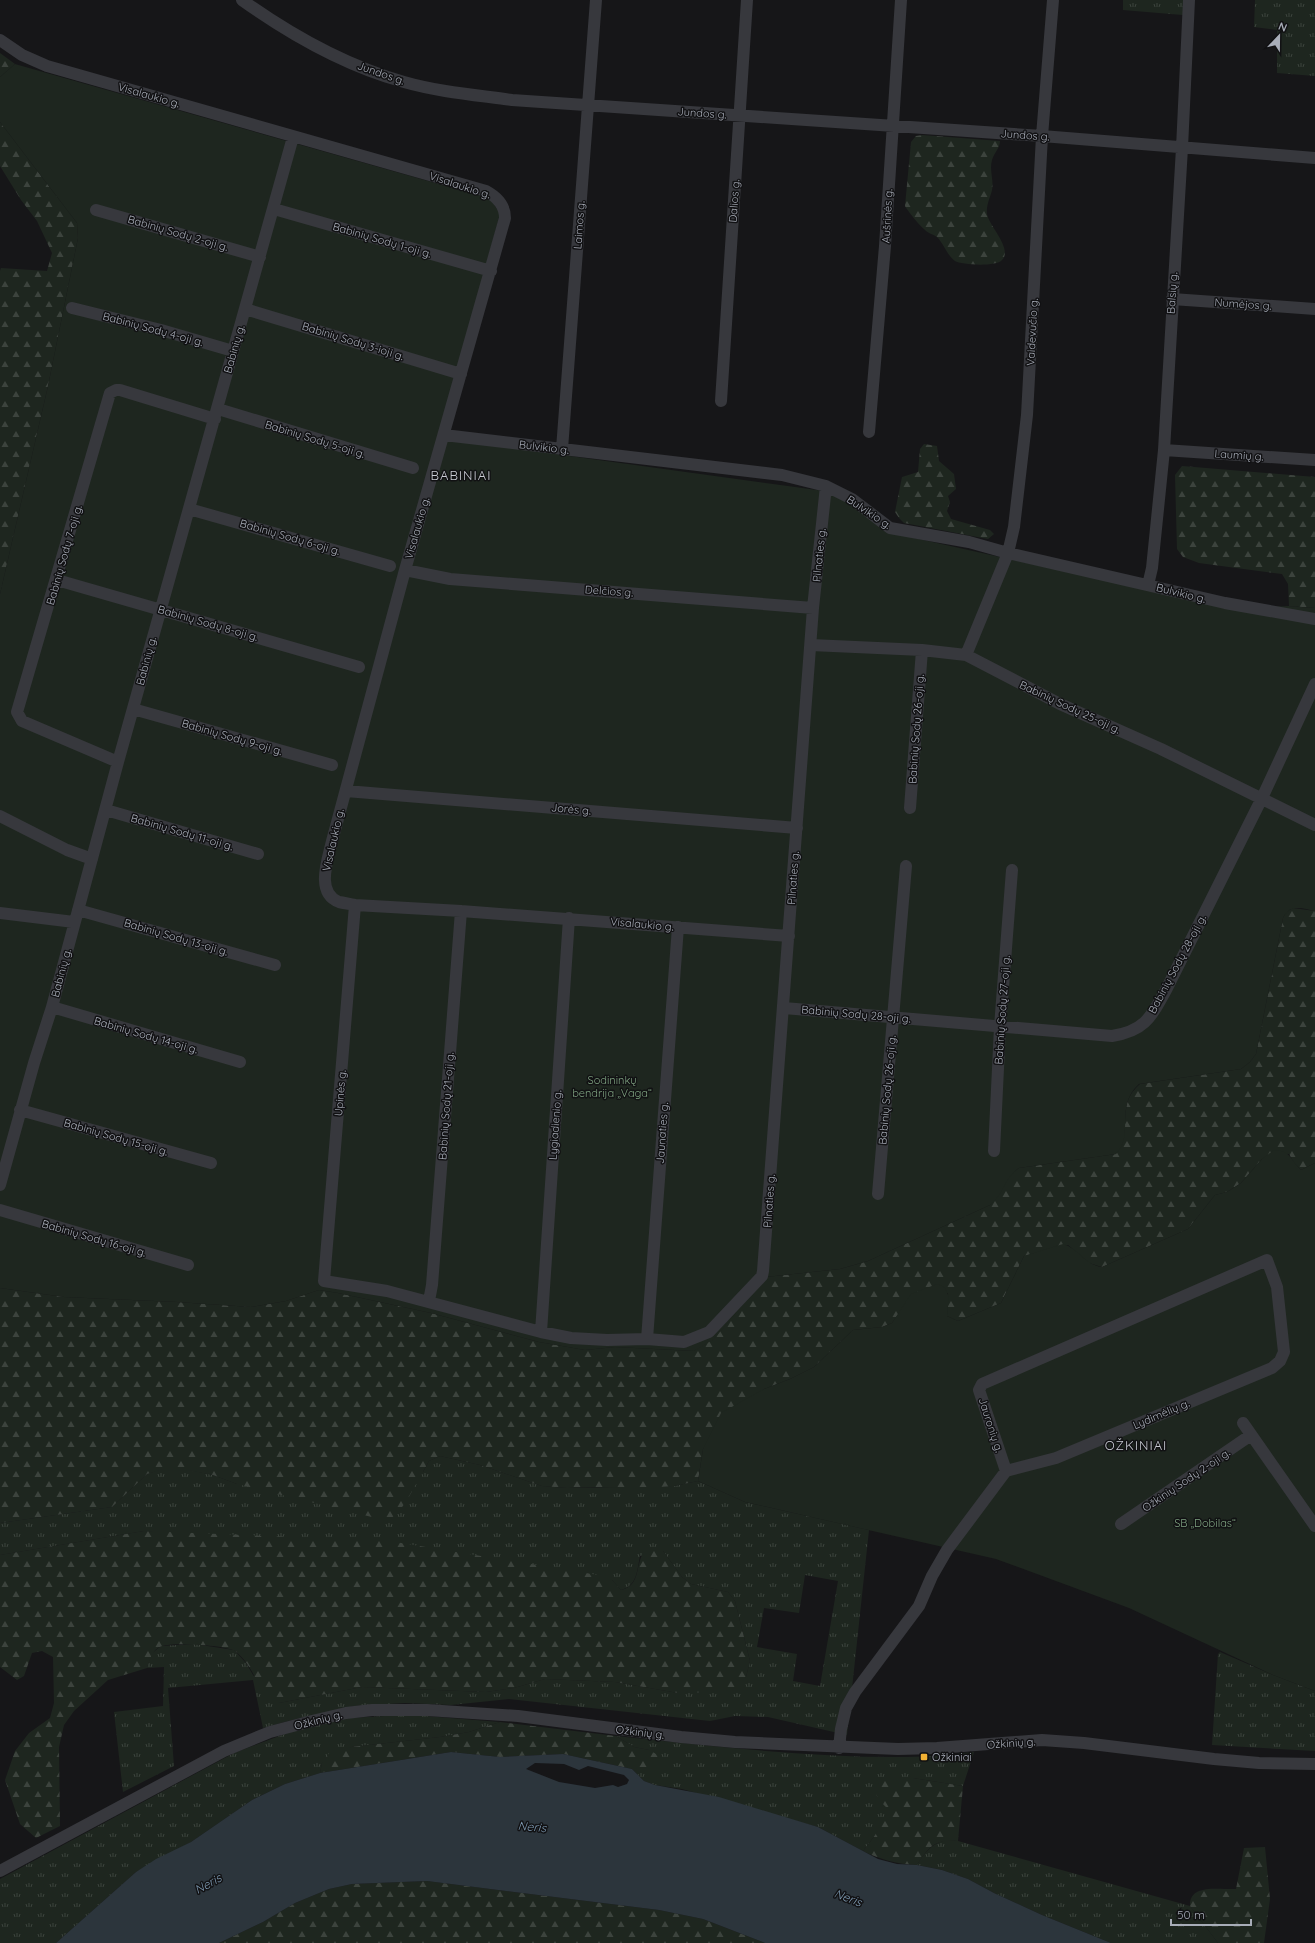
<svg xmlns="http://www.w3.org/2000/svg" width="1315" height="1943" viewBox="0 0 1315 1943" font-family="Quicksand,sans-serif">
<defs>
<pattern id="grass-tufts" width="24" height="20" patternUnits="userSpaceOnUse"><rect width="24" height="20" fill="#1e261f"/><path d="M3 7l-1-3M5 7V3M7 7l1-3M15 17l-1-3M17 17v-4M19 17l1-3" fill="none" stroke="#3c433d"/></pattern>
<pattern id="forest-firs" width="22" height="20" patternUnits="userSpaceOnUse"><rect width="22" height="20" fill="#1e261f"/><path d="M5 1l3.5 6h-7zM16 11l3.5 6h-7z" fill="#3c433d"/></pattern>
</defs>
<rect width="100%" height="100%" fill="#161618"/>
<path fill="url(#grass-tufts)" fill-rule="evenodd" d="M 1123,0 L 1184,0 L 1183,15 L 1123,10 Z
M 1255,0 L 1315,0 L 1315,76 L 1277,73 L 1277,30 L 1254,27 Z
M 440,1456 L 480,1465 L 542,1486 L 567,1488 L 674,1486 L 698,1481 L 745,1502 L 869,1530 L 847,1735 L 768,1717 L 735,1716 L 710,1721 L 509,1699 L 451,1705 L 405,1703 L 354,1706 L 288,1721 L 263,1728 L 253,1680 L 168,1688 L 174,1766 L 123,1792 L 114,1712 L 163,1706 L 164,1667 L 147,1668 L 151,1654 L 161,1646 L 194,1644 L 234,1650 L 246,1663 L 253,1675 L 279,1703 L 362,1687 L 486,1692 L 514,1688 L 545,1679 L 615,1682 L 678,1693 L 746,1677 L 750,1661 L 735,1601 L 728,1592 L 691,1584 L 682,1577 L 663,1551 L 640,1556 C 637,1571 637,1586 621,1590 L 612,1580 L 144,1531 L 0,1555 L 0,1523 L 112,1507 L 147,1474 L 171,1466 L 213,1475 L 237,1484 L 423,1472 L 429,1461 ZM 805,1575 L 838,1581 L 820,1686 L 793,1681 L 797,1654 L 757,1647 L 764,1608 L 799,1613 Z
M 1220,1652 L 1273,1675 L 1315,1691 L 1315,1751 L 1212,1745 L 1218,1654 Z
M 385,1716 L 425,1716 L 500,1722 L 469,1732 L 440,1737 L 351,1747 L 322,1763 L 320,1773 L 285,1784 L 252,1800 L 191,1842 L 136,1872 L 56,1943 L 0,1943 L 0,1879 L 234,1753 L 290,1732 L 318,1724 L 351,1718 Z
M 616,1736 C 713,1746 810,1758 907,1757 C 930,1757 952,1754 974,1752 L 963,1786 L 913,1778 L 887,1807 L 885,1817 L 879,1830 L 863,1851 L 818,1827 L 682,1789 L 655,1785 L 644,1781 L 632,1769 L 656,1769 L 649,1750 L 634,1747 Z
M 946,1840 L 958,1841 L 1190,1906 L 1218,1943 L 1111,1943 L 1042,1915 L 994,1893 L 968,1879 L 942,1870 L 917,1865 C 925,1852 931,1844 946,1840 Z"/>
<path fill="url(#forest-firs)" d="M 0,53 L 15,64 L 0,77 Z
M 0,122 L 77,223 L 78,238 L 48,386 L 0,594 L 0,271 L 1,268 L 47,271 L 52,253 L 37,221 L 21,200 L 0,166 Z
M 922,135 L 1000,141 C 1000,148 994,153 992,160 C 989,170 994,180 992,190 C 990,198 986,205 987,214 C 989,226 1013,249 1002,260 C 996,267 962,265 955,261 C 947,255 944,244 937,237 C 933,234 927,233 924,229 C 920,226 907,210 905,206 L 911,142 L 916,136 Z
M 924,444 L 937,446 L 939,461 L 954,474 L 956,489 L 948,496 L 950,502 L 947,511 L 951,519 L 990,530 L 994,534 L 988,539 L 904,523 L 899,518 L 895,512 L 902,477 L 918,472 L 920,449 Z
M 1182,466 L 1315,477 L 1315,608 L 1289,606 L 1288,584 L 1282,574 L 1199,563 L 1183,557 L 1177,549 L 1175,475 Z
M 1293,908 L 1315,911 L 1315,1163 L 1301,1170 L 1294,1163 L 1289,1154 L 1262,1159 L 1241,1183 L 1227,1192 L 1215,1195 L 1188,1229 L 1102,1267 L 1089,1263 L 1068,1245 L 1024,1256 L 1001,1303 L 958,1321 L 947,1316 L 948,1293 L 899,1313 L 892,1323 L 882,1327 L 853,1330 L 814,1367 L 790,1379 L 764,1389 L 703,1449 L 698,1481 L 674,1486 L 645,1488 L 596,1487 L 567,1488 L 542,1486 L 480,1465 L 440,1456 L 429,1461 L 406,1502 L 395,1516 L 384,1520 L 237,1484 L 213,1475 L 171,1467 L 147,1474 L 112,1507 L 0,1523 L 0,1288 L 64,1297 L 177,1302 L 251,1307 L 286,1301 L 319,1290 L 338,1293 L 431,1313 L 539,1342 L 585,1350 L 615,1347 L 694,1351 L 766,1277 L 840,1269 L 868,1261 L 990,1205 L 1011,1174 L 1019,1168 L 1116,1154 C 1118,1150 1122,1145 1123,1140 C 1128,1118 1120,1101 1140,1084 L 1241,1069 L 1250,1062 L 1256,1054 L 1283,918 L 1286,912 Z
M 144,1531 L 389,1541 L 598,1575 L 612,1580 L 621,1590 C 642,1585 634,1565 645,1550 L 652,1549 L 663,1551 L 682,1577 L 691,1584 L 728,1592 L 735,1601 L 750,1661 L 746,1677 L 734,1688 L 713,1692 L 678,1693 L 615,1682 L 545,1679 L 514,1688 L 486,1692 L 362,1687 L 279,1703 L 266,1700 C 258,1684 250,1662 235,1651 C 226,1645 172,1642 162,1646 C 152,1649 150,1659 147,1668 L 108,1680 L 74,1711 L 64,1725 L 59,1747 L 60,1826 L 36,1838 L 20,1824 L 5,1780 L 15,1751 L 29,1733 L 50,1718 L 54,1703 L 53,1657 L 42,1651 L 32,1653 L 24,1676 L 17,1680 L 0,1667 L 0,1555 Z
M 500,1722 L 616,1736 L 634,1747 L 649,1750 L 658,1755 L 660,1760 L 656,1769 L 632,1769 L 563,1754 L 500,1757 L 451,1752 L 320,1773 L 322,1763 L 330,1752 L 351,1747 L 440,1737 L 469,1732 Z
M 881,1778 L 913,1778 L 963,1786 L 958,1841 C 935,1839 929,1846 917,1865 C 897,1864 881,1860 863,1851 C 874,1837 884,1825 886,1807 C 876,1797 875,1795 875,1780 Z
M 1265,1847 L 1270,1899 L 1264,1943 L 1218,1943 L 1190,1906 C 1189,1883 1220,1890 1236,1889 L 1244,1848 Z
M 427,1881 L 659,1910 L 703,1919 L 765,1943 L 219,1943 L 263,1922 L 295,1903 L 329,1889 L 352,1884 Z"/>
<path fill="#1e261f" d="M 15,64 L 488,198 L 492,201 L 500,214 L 439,438 L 832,492 L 892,533 L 1230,608 L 1289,606 L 1315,608 L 1315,911 C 1301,908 1290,904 1283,918 L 1256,1054 L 1250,1062 L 1241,1069 L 1139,1084 C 1114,1107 1135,1134 1116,1154 L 1019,1168 C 1004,1178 1004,1194 990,1205 L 868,1261 L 840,1269 L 766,1277 L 714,1339 L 694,1351 L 615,1347 L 585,1350 L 539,1342 L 431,1313 L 338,1293 L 319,1290 L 286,1301 L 251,1307 L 177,1302 L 64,1297 L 0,1288 L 0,594 L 48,386 L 78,238 L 77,223 L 0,122 L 0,77 Z
M 1274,1150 C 1291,1151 1290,1159 1301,1170 L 1315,1163 L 1315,1691 L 1273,1675 L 1129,1608 L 996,1559 L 745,1502 L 698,1481 L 703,1449 L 721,1413 L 764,1389 L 790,1379 L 814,1367 L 853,1330 L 882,1327 L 892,1323 L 911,1294 L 937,1284 L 942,1286 L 945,1288 L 949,1297 L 947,1316 L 958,1321 L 1001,1303 L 1024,1256 L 1063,1244 C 1078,1248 1085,1265 1102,1267 L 1188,1229 L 1215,1195 L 1227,1192 L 1241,1183 L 1262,1159 Z"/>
<path fill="#2c353c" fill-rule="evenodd" d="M 451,1752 L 500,1757 L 563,1754 L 632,1769 L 644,1781 L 655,1785 L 719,1797 L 818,1827 L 878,1859 L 897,1864 L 917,1865 L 942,1870 L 968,1879 L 994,1893 L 1042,1915 L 1111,1943 L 765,1943 L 703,1919 L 659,1910 L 427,1881 L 352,1884 L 329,1889 L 295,1903 L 263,1922 L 219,1943 L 56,1943 L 136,1872 L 156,1859 L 191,1842 L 252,1800 L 285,1784 L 320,1773 ZM 535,1763 L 564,1764 L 579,1770 L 588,1766 L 624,1775 L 629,1780 L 627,1784 L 618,1787 L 613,1785 L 595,1788 L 559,1782 L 526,1769 Z"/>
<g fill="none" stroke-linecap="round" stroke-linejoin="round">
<path stroke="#37383d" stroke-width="12" d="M 242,0 C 291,35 346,66 404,82 C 439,92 476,95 512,100 L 1042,136 L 1315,158
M 0,40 L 22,55 L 47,66 L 486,191 C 497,197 505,205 505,218 L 405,570 L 332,841 C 328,859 315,893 339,902 C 344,903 350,904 355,905 L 461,911 L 789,936
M 274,209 L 491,271
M 96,210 L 260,257
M 1172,299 L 1315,309
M 72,308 L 161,330 L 233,351
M 245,309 L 461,374
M 721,401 L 747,0
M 218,409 L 413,468
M 869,432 L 885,246 L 901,0
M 444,435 L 782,475 L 826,486 L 852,499 L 890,528 L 969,542 L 1008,553 L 1225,603 L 1315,619
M 562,449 L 596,0
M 1164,450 L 1315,460
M 189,509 L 390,566
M 405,570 L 450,579 L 813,608
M 57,580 L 359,667
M 1148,585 L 1152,568 L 1164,450 L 1182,148 L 1189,0
M 811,645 L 922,650 L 966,655 L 1060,704 L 1161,749 L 1315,825
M 966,655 L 1008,553 L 1014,527 L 1027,415 L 1042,136 L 1053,0
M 133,709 L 332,765
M 118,762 L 22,721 L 17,712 L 110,393 L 116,390 L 120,390 L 215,419
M 346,791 L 797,828
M 910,808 L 922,650
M 106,810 L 258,854
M 0,816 L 67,850 L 92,859
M 355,905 L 324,1281 L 387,1291 L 541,1332 L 571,1338 L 607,1340 L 647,1339 L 684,1342 L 709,1332 L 762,1276 L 763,1271 L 813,608 L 826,486
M 78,910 L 275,965
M 0,913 L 74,922
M 52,1007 L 240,1062
M 784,1008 L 1112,1036 C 1145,1031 1151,1017 1166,990 L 1262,798 L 1315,684
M 20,1110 L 211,1163
M 994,1151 L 1000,1027 L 1012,870
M 0,1185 L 34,1063 L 52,1007 L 118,762 L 293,137
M 878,1194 L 906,866
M 0,1210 L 188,1265
M 429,1301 L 432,1285 L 461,911
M 541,1332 L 569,918
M 647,1339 L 678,927
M 1243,1423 L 1315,1526
M 1121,1524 L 1251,1435
M 839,1748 L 841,1729 L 846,1708 L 855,1692 L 919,1606 L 932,1576 L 947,1550 L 1006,1471 L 979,1390 L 982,1384 L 1267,1260 L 1277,1287 L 1284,1352 L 1280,1361 L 1272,1368 L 1056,1458 L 1006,1471
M 0,1871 L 224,1751 L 270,1732 L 312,1721 L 346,1713 L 372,1710 L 427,1710 L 518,1716 L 681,1737 L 735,1742 L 898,1749 L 937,1748 L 1042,1740 L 1084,1743 L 1214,1759 L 1259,1763 L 1315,1764"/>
</g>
<rect fill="#f2b134" stroke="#111113" stroke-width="1.5" x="920" y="1753" width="8" height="8" rx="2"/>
<g text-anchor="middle" stroke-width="3" stroke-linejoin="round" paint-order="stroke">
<g font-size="11" fill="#a8adb8" stroke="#111113">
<text transform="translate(381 73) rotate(19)" y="4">Jundos g.</text>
<text transform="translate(149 95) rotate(16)" y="4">Visalaukio g.</text>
<text transform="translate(702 113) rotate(4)" y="4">Jundos g.</text>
<text transform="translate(1025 135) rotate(4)" y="4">Jundos g.</text>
<text transform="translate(460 185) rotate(18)" y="4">Visalaukio g.</text>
<text transform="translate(734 201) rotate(-86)" y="4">Dalios g.</text>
<text transform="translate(887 216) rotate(-87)" y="4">Aušrinės g.</text>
<text transform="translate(579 225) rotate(-86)" y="4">Laimos g.</text>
<text transform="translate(178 233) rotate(16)" y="4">Babinių Sodų 2-oji g.</text>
<text transform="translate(382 240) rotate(16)" y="4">Babinių Sodų 1-oji g.</text>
<text transform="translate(1172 293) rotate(-86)" y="4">Balsių g.</text>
<text transform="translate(1243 304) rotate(4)" y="4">Numėjos g.</text>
<text transform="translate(153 329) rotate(15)" y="4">Babinių Sodų 4-oji g.</text>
<text transform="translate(1032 332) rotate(-87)" y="4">Vaidevučio g.</text>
<text transform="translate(353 341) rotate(17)" y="4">Babinių Sodų 3-ioji g.</text>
<text transform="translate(234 349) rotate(-74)" y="4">Babinių g.</text>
<text transform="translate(315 439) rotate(17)" y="4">Babinių Sodų 5-oji g.</text>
<text transform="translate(544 447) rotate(7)" y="4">Bulvikio g.</text>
<text transform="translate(1239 455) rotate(4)" y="4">Laumių g.</text>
<text transform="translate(869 512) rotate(34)" y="4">Bulvikio g.</text>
<text transform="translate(417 528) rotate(-74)" y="4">Visalaukio g.</text>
<text transform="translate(290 537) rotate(16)" y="4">Babinių Sodų 6-oji g.</text>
<text transform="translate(64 555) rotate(-74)" y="4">Babinių Sodų 7-oji g.</text>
<text transform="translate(819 555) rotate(-84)" y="4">Pilnaties g.</text>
<text transform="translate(609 591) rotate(4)" y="4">Delčios g.</text>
<text transform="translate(1181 593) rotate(14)" y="4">Bulvikio g.</text>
<text transform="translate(208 623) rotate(16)" y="4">Babinių Sodų 8-oji g.</text>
<text transform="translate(146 661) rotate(-75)" y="4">Babinių g.</text>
<text transform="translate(1070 707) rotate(25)" y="4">Babinių Sodų 25-oji g.</text>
<text transform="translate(916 729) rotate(-86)" y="4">Babinių Sodų 26-oji g.</text>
<text transform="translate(232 737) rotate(16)" y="4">Babinių Sodų 9-oji g.</text>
<text transform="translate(571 809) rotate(5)" y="4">Jorės g.</text>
<text transform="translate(182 832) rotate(16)" y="4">Babinių Sodų 11-oji g.</text>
<text transform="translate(333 840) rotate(-77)" y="4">Visalaukio g.</text>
<text transform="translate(793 878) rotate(-86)" y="4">Pilnaties g.</text>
<text transform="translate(642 924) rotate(5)" y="4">Visalaukio g.</text>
<text transform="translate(176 937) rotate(16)" y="4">Babinių Sodų 13-oji g.</text>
<text transform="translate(1177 964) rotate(-62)" y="4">Babinių Sodų 28-oji g.</text>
<text transform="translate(61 973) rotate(-75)" y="4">Babinių g.</text>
<text transform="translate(1002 1010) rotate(-86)" y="4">Babinių Sodų 27-oji g.</text>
<text transform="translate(856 1014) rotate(5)" y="4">Babinių Sodų 28-oji g.</text>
<text transform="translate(146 1035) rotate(16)" y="4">Babinių Sodų 14-oji g.</text>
<text transform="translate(887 1090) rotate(-85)" y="4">Babinių Sodų 26-oji g.</text>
<text transform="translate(340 1093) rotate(-85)" y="4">Upinės g.</text>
<text transform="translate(446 1106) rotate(-86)" y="4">Babinių Sodų 21-oji g.</text>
<text transform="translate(555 1125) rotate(-86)" y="4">Lygiadienio g.</text>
<text transform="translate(662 1133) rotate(-86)" y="4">Jaunaties g.</text>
<text transform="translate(116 1137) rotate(16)" y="4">Babinių Sodų 15-oji g.</text>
<text transform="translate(769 1201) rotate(-86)" y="4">Pilnaties g.</text>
<text transform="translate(94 1238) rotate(16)" y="4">Babinių Sodų 16-oji g.</text>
<text transform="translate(1161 1414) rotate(-23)" y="4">Lydimėlių g.</text>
<text transform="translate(991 1425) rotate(72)" y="4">Jauronių g.</text>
<text transform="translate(1186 1480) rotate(-34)" y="4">Ožkinių Sodų 2-oji g.</text>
<text transform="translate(318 1720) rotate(-14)" y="4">Ožkinių g.</text>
<text transform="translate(640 1732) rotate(7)" y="4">Ožkinių g.</text>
<text transform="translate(1011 1743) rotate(-4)" y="4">Ožkinių g.</text>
</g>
<g font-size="11" fill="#7fa381" stroke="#111113">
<text x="612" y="1084">Sodininkų<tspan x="612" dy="13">bendrija „Vaga“</tspan></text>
<text x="1205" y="1527">SB „Dobilas“</text>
</g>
<g font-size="11" fill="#a8adb8" stroke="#111113" text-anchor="start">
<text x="932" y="1761">Ožkiniai</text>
</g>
<g font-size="12" font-style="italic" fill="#7f9bb3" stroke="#111113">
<text transform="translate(532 1827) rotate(5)" y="4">Neris</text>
<text transform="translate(208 1884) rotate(-29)" y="4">Neris</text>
<text transform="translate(848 1898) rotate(21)" y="4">Neris</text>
</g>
<g font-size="13" letter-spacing="1" fill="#c9ccd4" stroke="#111113">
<text x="461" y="480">BABINIAI</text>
<text x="1136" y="1450">OŽKINIAI</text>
</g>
</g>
<g transform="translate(1279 36) rotate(22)" stroke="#111113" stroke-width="3" paint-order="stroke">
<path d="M0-3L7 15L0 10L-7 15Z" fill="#a8adb8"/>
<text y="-6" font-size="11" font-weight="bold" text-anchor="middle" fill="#a8adb8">N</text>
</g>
<path d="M1171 1919v6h80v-6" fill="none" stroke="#a8adb8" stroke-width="2"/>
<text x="1177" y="1919" font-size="12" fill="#a8adb8" stroke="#111113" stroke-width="3" paint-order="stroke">50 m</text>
</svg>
